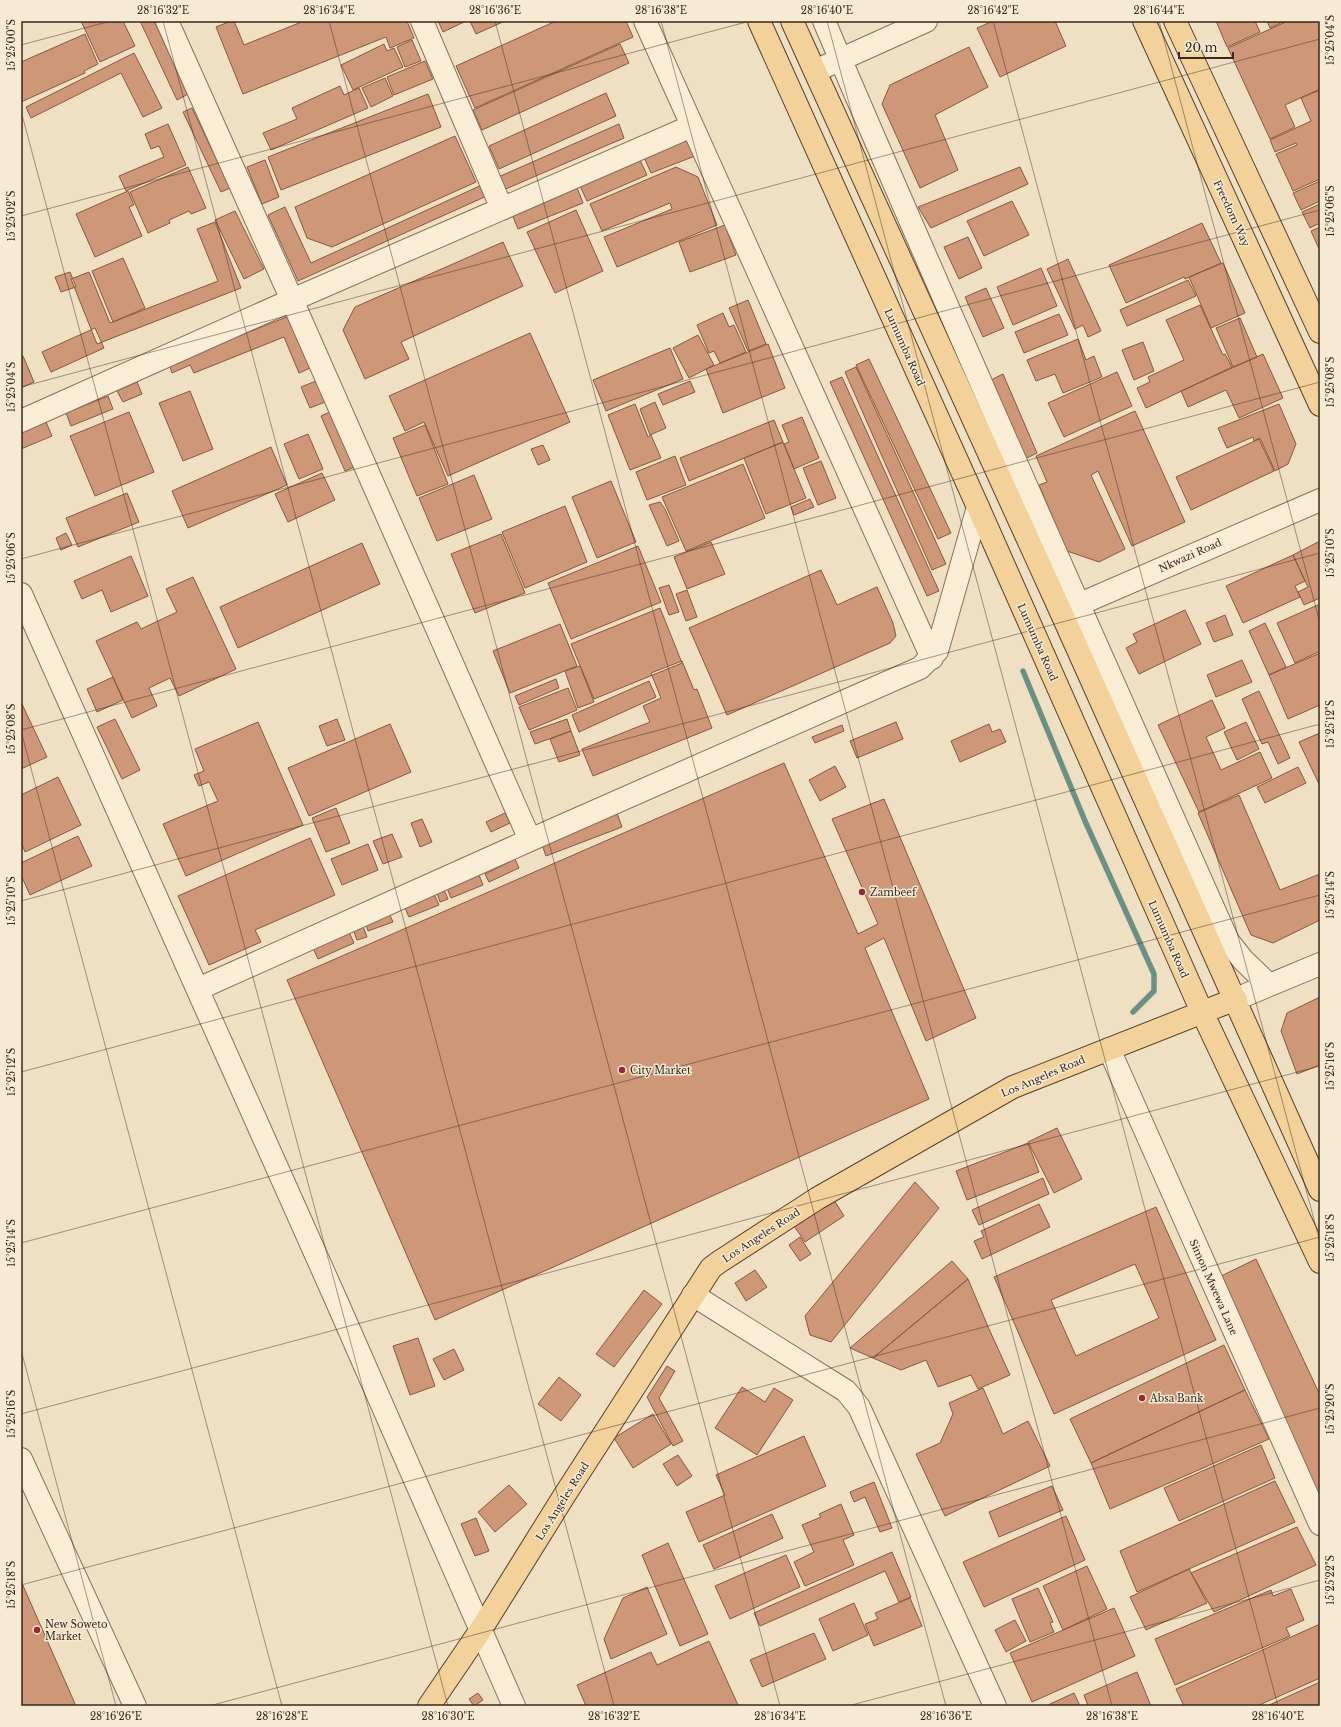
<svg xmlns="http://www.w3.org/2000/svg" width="1341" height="1727" viewBox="0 0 1341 1727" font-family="'Libre Baskerville',serif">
<rect width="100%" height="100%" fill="#efdfc3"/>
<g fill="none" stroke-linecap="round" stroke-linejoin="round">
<path stroke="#6c9085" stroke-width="5.5" d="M 1023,671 L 1085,821 L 1154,974 L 1154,991 L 1133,1012"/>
</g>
<path fill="#cd9778" stroke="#88583f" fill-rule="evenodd" d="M 81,21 L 123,21 L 135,46 L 100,62 Z
M 140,21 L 154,21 L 188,94 L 177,100 Z
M 231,21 L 234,21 L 244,45 L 304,21 L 407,21 L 414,38 L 390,48 L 386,37 L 243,94 L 216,27 Z
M 438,21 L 466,21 L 443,32 Z
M 470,21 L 505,21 L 476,34 Z
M 556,21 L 626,21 L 633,37 L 475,108 L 456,66 Z
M 993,21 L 1055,21 L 1066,46 L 1000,77 L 977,28 Z
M 1216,21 L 1255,21 L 1260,32 L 1227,47 Z
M 1267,21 L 1285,21 L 1270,28 Z
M 1288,21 L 1320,21 L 1320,89 L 1285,105 L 1295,127 L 1270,139 L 1228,48 Z
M 85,34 L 98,64 L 84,71 L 85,73 L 21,102 L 21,62 Z
M 412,40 L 421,61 L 405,67 L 397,47 Z
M 384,44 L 387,51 L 394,48 L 403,67 L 353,90 L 341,65 Z
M 620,44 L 629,63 L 482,130 L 473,110 Z
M 969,47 L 988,87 L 935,115 L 958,170 L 920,188 L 882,104 L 890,85 Z
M 134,53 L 162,108 L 143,117 L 121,73 L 31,118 L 26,107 Z
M 425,61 L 433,79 L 394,95 L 387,77 Z
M 385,78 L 393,96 L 371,107 L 362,88 Z
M 340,86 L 344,95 L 359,88 L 368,108 L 271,150 L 263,133 L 297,119 L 292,108 Z
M 1320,90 L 1320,179 L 1293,191 L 1276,154 L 1297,145 L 1296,143 L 1275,152 L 1270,140 L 1311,121 L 1301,98 Z
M 606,93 L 616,116 L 499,169 L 489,146 Z
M 428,94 L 441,127 L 281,190 L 268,157 Z
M 192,108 L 230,188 L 221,192 L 183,112 Z
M 168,124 L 186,165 L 126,191 L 119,176 L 164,157 L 159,146 L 151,149 L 145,134 Z
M 619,124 L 624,138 L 501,191 L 496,178 Z
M 455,136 L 476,182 L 332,247 L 307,238 L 295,207 Z
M 688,138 L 695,156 L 651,173 L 643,155 Z
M 639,158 L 647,175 L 587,201 L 579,184 Z
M 265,160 L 279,197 L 262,204 L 247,167 Z
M 188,167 L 206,208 L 191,214 L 189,211 L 169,220 L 170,223 L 148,233 L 130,192 Z
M 676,167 L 698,177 L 717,225 L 617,267 L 604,237 L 672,209 L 670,203 L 602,231 L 590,204 Z
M 1020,167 L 1028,184 L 931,228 L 918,207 Z
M 1320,181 L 1320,201 L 1301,210 L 1293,193 Z
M 484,184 L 489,195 L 298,281 L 268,215 L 285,207 L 311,263 Z
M 576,185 L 583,203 L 518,229 L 511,212 Z
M 128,191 L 134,205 L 129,207 L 142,236 L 95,257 L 76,214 Z
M 1012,201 L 1029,235 L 984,256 L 967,221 Z
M 1320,204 L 1320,223 L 1310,228 L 1302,212 Z
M 576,210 L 603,271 L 555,293 L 527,232 Z
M 235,211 L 264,269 L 244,279 L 215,220 Z
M 215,222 L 241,288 L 97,344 L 71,279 L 89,272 L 110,323 L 218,281 L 197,229 Z
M 1202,223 L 1221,263 L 1185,279 L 1184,277 L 1126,303 L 1109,265 Z
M 725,225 L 736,255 L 690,272 L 679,242 Z
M 1320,227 L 1320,251 L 1311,231 Z
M 968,237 L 982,268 L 959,279 L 944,247 Z
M 503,242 L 523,286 L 401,342 L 409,359 L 365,379 L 343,330 L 355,307 Z
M 123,258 L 145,308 L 113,322 L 92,271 Z
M 1068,259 L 1101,331 L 1088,337 L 1083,325 L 1075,329 L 1047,269 Z
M 1223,263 L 1245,313 L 1211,328 L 1189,277 Z
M 1041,268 L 1057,306 L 1013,325 L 997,287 Z
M 70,272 L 76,287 L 61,292 L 55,277 Z
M 1188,280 L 1196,296 L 1127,326 L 1120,310 Z
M 986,288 L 1004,328 L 983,337 L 965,297 Z
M 748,300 L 766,344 L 748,351 L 729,308 Z
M 1200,305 L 1223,355 L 1225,354 L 1232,367 L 1146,408 L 1137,388 L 1150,382 L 1148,377 L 1184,360 L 1166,320 Z
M 723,313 L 729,327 L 734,325 L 746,352 L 720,363 L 714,351 L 709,353 L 697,325 Z
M 1059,314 L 1068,335 L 1024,353 L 1015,332 Z
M 289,316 L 310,368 L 299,373 L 284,337 L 194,373 L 190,365 L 172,373 L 169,364 Z
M 1240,318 L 1257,357 L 1233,367 L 1216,328 Z
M 95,328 L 104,348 L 51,372 L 42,352 Z
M 530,333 L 570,422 L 448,476 L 424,422 L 405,431 L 389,396 Z
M 698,335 L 714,365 L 689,378 L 673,348 Z
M 1078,339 L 1086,360 L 1094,356 L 1102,377 L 1063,393 L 1055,374 L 1036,381 L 1027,360 Z
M 1143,342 L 1154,371 L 1134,380 L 1122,350 Z
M 768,344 L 785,388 L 723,413 L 706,369 Z
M 670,348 L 683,379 L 606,411 L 593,380 Z
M 1263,354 L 1283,398 L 1239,418 L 1226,390 L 1188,407 L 1181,391 Z
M 21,356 L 23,356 L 34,382 L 21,388 Z
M 869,359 L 951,533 L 938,539 L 856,365 Z
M 856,367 L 946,564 L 932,570 L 845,372 Z
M 1117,372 L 1132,406 L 1064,437 L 1048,403 Z
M 1003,374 L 1037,453 L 1025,459 L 991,380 Z
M 842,377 L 939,591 L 927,596 L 830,382 Z
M 316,381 L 325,402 L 310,408 L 301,387 Z
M 690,381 L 695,392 L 663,405 L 658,394 Z
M 137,382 L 142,394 L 123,402 L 117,391 Z
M 190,391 L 213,449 L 183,461 L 159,403 Z
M 108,396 L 113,409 L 71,426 L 66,413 Z
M 655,402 L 666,428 L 650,435 L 640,409 Z
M 635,404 L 648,437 L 651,435 L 661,458 L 630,470 L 608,415 Z
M 1279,404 L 1296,444 L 1288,464 L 1275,471 L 1260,438 L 1254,441 L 1253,437 L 1227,448 L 1218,428 Z
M 332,411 L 357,466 L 345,471 L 321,416 Z
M 1135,411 L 1185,522 L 1132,546 L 1098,471 L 1091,475 L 1125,549 L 1099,562 L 1067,551 L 1039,485 L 1047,482 L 1036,456 Z
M 129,412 L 154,472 L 95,496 L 70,436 Z
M 802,417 L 819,458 L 794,469 L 784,444 L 789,442 L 782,425 Z
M 774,420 L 783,442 L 689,481 L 680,458 Z
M 46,422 L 52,436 L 21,449 L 21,433 Z
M 425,425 L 448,484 L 417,496 L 393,438 Z
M 308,434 L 323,469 L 299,479 L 284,444 Z
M 1259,439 L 1274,471 L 1191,510 L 1176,477 Z
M 783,442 L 806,498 L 766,514 L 744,458 Z
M 543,445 L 550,460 L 538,465 L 531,449 Z
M 271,447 L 287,485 L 188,528 L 172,491 Z
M 675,456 L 686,485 L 647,500 L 636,472 Z
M 821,461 L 836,498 L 818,505 L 803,468 Z
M 743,464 L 765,518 L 686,551 L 662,497 Z
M 322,473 L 335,500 L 288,522 L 275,494 Z
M 474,475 L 492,519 L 437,541 L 419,498 Z
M 611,481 L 636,542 L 597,558 L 572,497 Z
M 127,493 L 139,522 L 78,547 L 66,518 Z
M 810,499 L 814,507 L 794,515 L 791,507 Z
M 660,502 L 665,509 L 679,541 L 667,546 L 649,505 Z
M 565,506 L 587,562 L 525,588 L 502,532 Z
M 66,533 L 72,545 L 61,550 L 56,538 Z
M 501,534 L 525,593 L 475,613 L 451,554 Z
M 1320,541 L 1320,598 L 1304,605 L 1298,592 L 1308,587 L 1293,555 Z
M 711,542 L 725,574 L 687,589 L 674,557 Z
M 362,543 L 380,584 L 238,648 L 220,607 Z
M 638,546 L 661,602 L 571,639 L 548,583 Z
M 1293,555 L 1305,581 L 1295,586 L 1300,597 L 1243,623 L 1226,586 Z
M 131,556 L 148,596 L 111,612 L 102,590 L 82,599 L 74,581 Z
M 821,570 L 837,605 L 877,587 L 893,623 L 896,636 L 890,643 L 727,715 L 689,628 Z
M 193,577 L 236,669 L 179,696 L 170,678 L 149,688 L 157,706 L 132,718 L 96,641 L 137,622 L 141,629 L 177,612 L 166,589 Z
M 669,585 L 679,612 L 669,615 L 659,588 Z
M 687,590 L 697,617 L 686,621 L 676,594 Z
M 1320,604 L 1320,651 L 1295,663 L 1277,623 Z
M 660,608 L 682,663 L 594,699 L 571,644 Z
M 1185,610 L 1201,644 L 1139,674 L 1126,648 L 1137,642 L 1133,634 Z
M 1225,615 L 1233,635 L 1214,642 L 1206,623 Z
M 1265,623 L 1286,667 L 1269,675 L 1249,631 Z
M 560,624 L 577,666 L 510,693 L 493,651 Z
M 1320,653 L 1320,705 L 1288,719 L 1269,675 Z
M 1242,660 L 1252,682 L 1216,697 L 1207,675 Z
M 682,661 L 694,690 L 697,689 L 712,728 L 593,776 L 582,749 L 650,722 L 643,706 L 661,698 L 651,673 Z
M 580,666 L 594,702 L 578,708 L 565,671 Z
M 113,677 L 123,700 L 97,712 L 87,689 Z
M 556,679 L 559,688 L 519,705 L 515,696 Z
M 649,681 L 656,697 L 579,732 L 572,715 Z
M 568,688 L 577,710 L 529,730 L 519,707 Z
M 1259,691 L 1290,758 L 1278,764 L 1268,742 L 1262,744 L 1242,699 Z
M 1212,700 L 1225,728 L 1206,737 L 1221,770 L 1260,752 L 1272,778 L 1199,812 L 1158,725 Z
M 21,702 L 47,757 L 21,769 Z
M 115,719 L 140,770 L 122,779 L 97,727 Z
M 337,719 L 345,740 L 327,746 L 319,726 Z
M 567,719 L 571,731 L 535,744 L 530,732 Z
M 258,722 L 303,825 L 186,876 L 163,824 L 218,801 L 209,782 L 199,786 L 194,775 L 204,771 L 195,749 Z
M 896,722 L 903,739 L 857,758 L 850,741 Z
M 1246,722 L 1259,749 L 1237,760 L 1224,732 Z
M 390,724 L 411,772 L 309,816 L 288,768 Z
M 989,724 L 992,732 L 1000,729 L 1006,742 L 960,762 L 951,741 Z
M 842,725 L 844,731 L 815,743 L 812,737 Z
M 571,731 L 580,755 L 559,762 L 550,739 Z
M 1320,733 L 1320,786 L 1299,742 Z
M 784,763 L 858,934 L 878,924 L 832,819 L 884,799 L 976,1018 L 926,1041 L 884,938 L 865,948 L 929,1099 L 435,1320 L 287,980 Z
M 835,766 L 846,787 L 820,801 L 809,780 Z
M 1298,767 L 1306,783 L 1265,803 L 1257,787 Z
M 58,777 L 81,825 L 25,852 L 21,842 L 21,795 Z
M 1239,795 L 1280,890 L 1320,874 L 1320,920 L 1273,943 L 1251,935 L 1198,813 Z
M 336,808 L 350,843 L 326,852 L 312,818 Z
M 505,813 L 510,823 L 491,832 L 486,822 Z
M 617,813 L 622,827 L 546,856 L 541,842 Z
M 422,819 L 432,842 L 420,847 L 411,823 Z
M 392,834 L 402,857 L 383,864 L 373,841 Z
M 78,836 L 92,866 L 30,895 L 21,875 L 21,863 Z
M 310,838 L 335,895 L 255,930 L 261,942 L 209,965 L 178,896 Z
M 368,844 L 378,870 L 342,885 L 331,859 Z
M 515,859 L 519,868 L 489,882 L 485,874 Z
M 479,875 L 483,885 L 451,898 L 447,888 Z
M 444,890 L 448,899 L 440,902 L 437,893 Z
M 434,894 L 439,905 L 409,917 L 404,906 Z
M 389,913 L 393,922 L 368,931 L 365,921 Z
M 363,926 L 367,937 L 357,940 L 353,929 Z
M 348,930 L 354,943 L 318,959 L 312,946 Z
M 1320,997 L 1320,1065 L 1297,1074 L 1281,1031 L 1287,1013 Z
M 1057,1128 L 1082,1179 L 1054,1193 L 1028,1142 Z
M 1028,1143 L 1039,1172 L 967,1200 L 956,1171 Z
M 1043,1178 L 1049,1194 L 979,1225 L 972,1210 Z
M 915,1182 L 939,1208 L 831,1342 L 810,1335 L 805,1316 Z
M 834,1200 L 844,1216 L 805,1242 L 794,1226 Z
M 1039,1204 L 1050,1227 L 982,1259 L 974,1241 L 984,1237 L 981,1231 Z
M 1156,1207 L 1216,1340 L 1054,1414 L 994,1277 ZM 1135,1264 L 1159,1318 L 1076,1356 L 1051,1300 Z
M 800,1237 L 811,1254 L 800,1261 L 789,1245 Z
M 1256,1259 L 1320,1395 L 1320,1508 L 1213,1280 Z
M 952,1261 L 968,1279 L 873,1358 L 850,1348 Z
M 755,1270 L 767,1287 L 746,1301 L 735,1283 Z
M 968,1279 L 989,1329 L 1010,1375 L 978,1389 L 971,1375 L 938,1387 L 926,1360 L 901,1370 L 873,1358 Z
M 644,1290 L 662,1304 L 614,1367 L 596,1354 Z
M 418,1338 L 435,1386 L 410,1395 L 393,1346 Z
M 1224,1345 L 1245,1390 L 1091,1463 L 1070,1419 Z
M 454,1349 L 464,1370 L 444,1380 L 433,1359 Z
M 667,1366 L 675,1371 L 659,1398 L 683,1441 L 673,1446 L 647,1397 Z
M 559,1377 L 581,1395 L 561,1421 L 538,1404 Z
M 742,1387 L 765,1402 L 774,1388 L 793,1400 L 757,1455 L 715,1428 Z
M 983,1388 L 1003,1434 L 1028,1421 L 1050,1466 L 945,1516 L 916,1454 L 940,1443 L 953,1414 L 949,1403 Z
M 1245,1390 L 1269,1439 L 1110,1509 L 1091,1463 Z
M 653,1414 L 671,1444 L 633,1468 L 614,1438 Z
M 804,1436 L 826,1486 L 699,1542 L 686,1512 L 725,1495 L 716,1475 Z
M 1261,1445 L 1275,1478 L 1179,1521 L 1164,1488 Z
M 678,1455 L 692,1476 L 677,1486 L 663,1464 Z
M 1275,1481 L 1295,1522 L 1137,1592 L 1120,1551 Z
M 874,1482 L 892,1528 L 880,1532 L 865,1497 L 854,1502 L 850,1492 Z
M 509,1485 L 527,1504 L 495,1532 L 478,1512 Z
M 1052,1486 L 1063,1510 L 999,1537 L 989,1512 Z
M 841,1504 L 854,1535 L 843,1540 L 854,1565 L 805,1586 L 794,1562 L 814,1552 L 802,1525 L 821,1517 L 819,1514 Z
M 772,1514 L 783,1538 L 714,1569 L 703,1545 Z
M 1066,1516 L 1085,1560 L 984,1607 L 963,1562 Z
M 476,1518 L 489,1551 L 475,1556 L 461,1524 Z
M 1297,1527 L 1316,1565 L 1214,1612 L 1191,1573 Z
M 668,1543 L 708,1634 L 680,1646 L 642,1555 Z
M 892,1552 L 911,1597 L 899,1602 L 885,1571 L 760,1626 L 754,1613 Z
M 786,1555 L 800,1587 L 730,1619 L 715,1586 Z
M 1087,1566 L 1107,1609 L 1063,1630 L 1043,1586 Z
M 1189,1569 L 1207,1603 L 1146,1630 L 1130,1597 Z
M 21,1581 L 76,1706 L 21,1706 Z
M 647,1587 L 667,1634 L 611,1659 L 604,1639 L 623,1598 Z
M 1038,1588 L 1053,1622 L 1050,1623 L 1054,1632 L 1030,1642 L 1012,1599 Z
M 1291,1589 L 1304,1620 L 1286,1628 L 1290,1636 L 1175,1685 L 1155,1639 L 1271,1590 L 1273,1596 Z
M 910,1598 L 922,1626 L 874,1646 L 865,1624 L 878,1619 L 875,1613 Z
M 854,1603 L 868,1635 L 833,1651 L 819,1619 Z
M 1114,1608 L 1135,1656 L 1032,1702 L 1010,1653 Z
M 1015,1620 L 1026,1641 L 1006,1652 L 995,1630 Z
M 1320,1624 L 1320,1678 L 1257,1706 L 1184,1706 L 1176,1689 Z
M 814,1633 L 826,1659 L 762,1687 L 750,1660 Z
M 709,1641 L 738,1705 L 737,1706 L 586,1706 L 577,1685 L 651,1652 L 657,1665 Z
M 1137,1672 L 1151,1706 L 1088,1706 L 1084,1695 Z
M 1320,1682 L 1320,1706 L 1267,1706 Z
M 478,1693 L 483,1700 L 474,1706 L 469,1699 Z
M 1074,1693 L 1080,1706 L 1051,1706 L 1050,1704 Z"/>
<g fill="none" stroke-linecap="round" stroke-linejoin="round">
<g stroke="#897059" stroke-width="24">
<path id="minor" d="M 167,21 L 292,300 L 530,840
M 422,21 L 502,209
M 645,21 L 932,658
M 824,21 C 956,329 1092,635 1228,941 L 1243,960 L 1269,985
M 815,71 L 926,21
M 21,421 L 292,300 L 692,126
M 21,594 L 337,1302 L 514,1706
M 1066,610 L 1320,500
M 198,989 L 530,840 L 920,668 L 937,651 L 978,507
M 1236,999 L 1320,964
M 1109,1049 L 1320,1524
M 693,1295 L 846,1391 L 859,1407 L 995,1706
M 21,1459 L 135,1706"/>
</g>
<g stroke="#573f2e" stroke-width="24">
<path id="major" d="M 759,21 L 978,507 L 1202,1012 L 1320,1262
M 792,21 L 1061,612 L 1320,1190
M 1144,21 L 1320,405
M 1175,21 L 1320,332
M 429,1706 L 480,1631 L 564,1496 L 711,1268 L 719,1262 L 818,1198 L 1013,1087 L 1236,999"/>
</g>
<use href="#minor" stroke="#f9edd6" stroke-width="22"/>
<use href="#major" stroke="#f2d29a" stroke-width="22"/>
</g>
<path fill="none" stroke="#39291e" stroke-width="1" stroke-opacity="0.45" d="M 163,21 L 614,1706M 329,21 L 780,1706M 495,21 L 946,1706M 661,21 L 1112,1706M 827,21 L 1278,1706M 993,21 L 1320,1242M 1159,21 L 1320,623M 21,45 L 111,21M 21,111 L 448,1706M 21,216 L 750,21M 21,387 L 1320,39M 21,559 L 1320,210M 21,730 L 1320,382M 21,731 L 282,1706M 21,901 L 1320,553M 21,1072 L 1320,724M 21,1243 L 1320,895M 21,1350 L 116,1706M 21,1414 L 1320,1066M 21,1585 L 1320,1237M 209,1706 L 1320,1408M 848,1706 L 1320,1580"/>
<g fill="#992930" stroke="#f6ead3" stroke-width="1.5">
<circle cx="862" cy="892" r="4"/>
<circle cx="622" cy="1070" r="4"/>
<circle cx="1142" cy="1398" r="4"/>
<circle cx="37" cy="1630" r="4"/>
</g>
<g text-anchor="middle" stroke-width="3" stroke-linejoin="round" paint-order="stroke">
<g font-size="10" fill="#39291e" stroke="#f6ead3">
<text transform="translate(1232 213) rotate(65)" y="4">Freedom Way</text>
<text transform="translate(905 347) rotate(66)" y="4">Lumumba Road</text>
<text transform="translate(1190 555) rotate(-24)" y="4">Nkwazi Road</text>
<text transform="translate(1038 642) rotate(66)" y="4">Lumumba Road</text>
<text transform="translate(1169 939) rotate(66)" y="4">Lumumba Road</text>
<text transform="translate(1043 1076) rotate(-23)" y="4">Los Angeles Road</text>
<text transform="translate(761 1235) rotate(-33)" y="4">Los Angeles Road</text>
<text transform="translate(1214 1287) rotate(66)" y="4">Simon Mwewa Lane</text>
<text transform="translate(562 1501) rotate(-58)" y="4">Los Angeles Road</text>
</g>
<g font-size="10" fill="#39291e" stroke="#f6ead3" text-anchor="start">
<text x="870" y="896">Zambeef</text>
<text x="630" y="1074">City Market</text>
<text x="1150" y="1402">Absa Bank</text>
<text x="45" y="1628">New Soweto<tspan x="45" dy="12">Market</tspan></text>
</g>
</g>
<rect width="1341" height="1727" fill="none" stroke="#f6ead3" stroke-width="44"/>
<path d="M1179 52v6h54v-6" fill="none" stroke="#39291e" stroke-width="2"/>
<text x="1185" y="52" font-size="12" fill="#39291e" stroke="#f6ead3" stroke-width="3" paint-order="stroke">20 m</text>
<rect x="22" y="22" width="1297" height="1683" fill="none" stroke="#39291e" stroke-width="1.5"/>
<g font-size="10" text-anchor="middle" fill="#39291e">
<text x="163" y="14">28°16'32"E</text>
<text x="329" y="14">28°16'34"E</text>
<text x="495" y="14">28°16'36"E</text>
<text x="661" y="14">28°16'38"E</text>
<text x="827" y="14">28°16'40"E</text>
<text x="993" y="14">28°16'42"E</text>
<text x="1159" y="14">28°16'44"E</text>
<text transform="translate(1330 40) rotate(-90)" y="4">15°25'04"S</text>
<text transform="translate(11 45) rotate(-90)" y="4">15°25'00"S</text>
<text transform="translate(1330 211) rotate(-90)" y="4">15°25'06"S</text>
<text transform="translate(11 216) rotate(-90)" y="4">15°25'02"S</text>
<text transform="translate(1330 382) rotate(-90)" y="4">15°25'08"S</text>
<text transform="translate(11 387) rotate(-90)" y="4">15°25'04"S</text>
<text transform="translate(1330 553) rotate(-90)" y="4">15°25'10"S</text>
<text transform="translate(11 558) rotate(-90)" y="4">15°25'06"S</text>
<text transform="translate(1330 724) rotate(-90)" y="4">15°25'12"S</text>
<text transform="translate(11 729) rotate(-90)" y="4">15°25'08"S</text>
<text transform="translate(1330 895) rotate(-90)" y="4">15°25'14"S</text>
<text transform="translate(11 901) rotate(-90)" y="4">15°25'10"S</text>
<text transform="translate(1330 1066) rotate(-90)" y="4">15°25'16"S</text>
<text transform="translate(11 1072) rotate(-90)" y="4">15°25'12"S</text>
<text transform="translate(1330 1238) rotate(-90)" y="4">15°25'18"S</text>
<text transform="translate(11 1243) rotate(-90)" y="4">15°25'14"S</text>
<text transform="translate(1330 1409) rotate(-90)" y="4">15°25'20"S</text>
<text transform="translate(11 1414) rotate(-90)" y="4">15°25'16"S</text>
<text transform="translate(1330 1580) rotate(-90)" y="4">15°25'22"S</text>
<text transform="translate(11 1585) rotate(-90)" y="4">15°25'18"S</text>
<text x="116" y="1720">28°16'26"E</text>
<text x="282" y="1720">28°16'28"E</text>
<text x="448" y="1720">28°16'30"E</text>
<text x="614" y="1720">28°16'32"E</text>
<text x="780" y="1720">28°16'34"E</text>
<text x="946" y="1720">28°16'36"E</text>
<text x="1112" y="1720">28°16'38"E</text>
<text x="1278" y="1720">28°16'40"E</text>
</g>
</svg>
